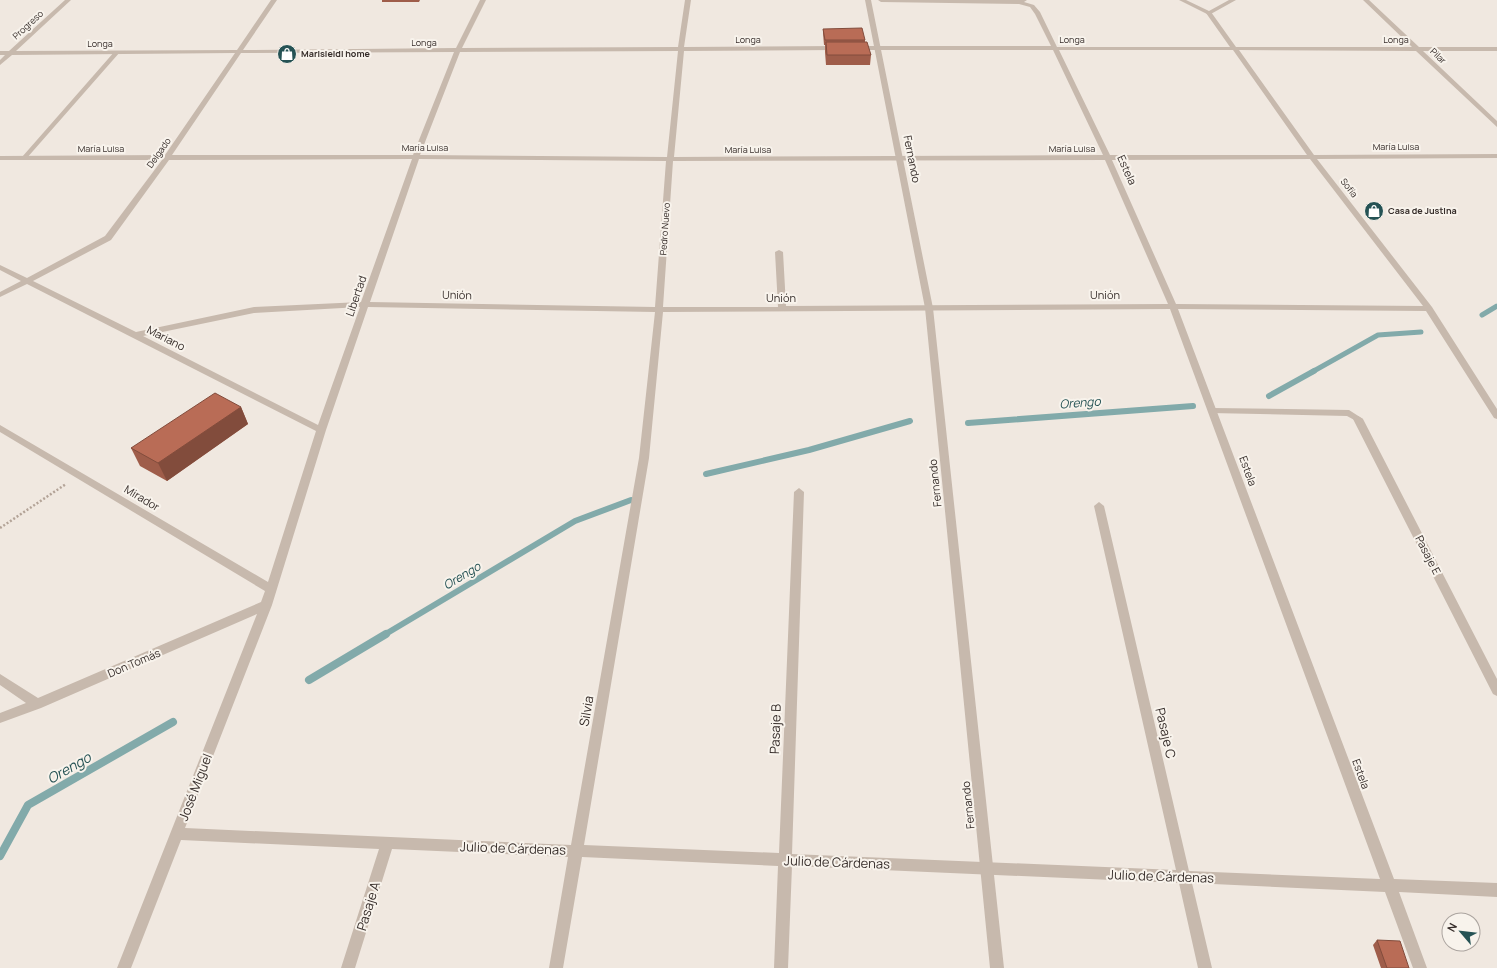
<svg xmlns="http://www.w3.org/2000/svg" width="1497" height="968" viewBox="0 0 1497 968" font-family="Manrope,sans-serif">
<rect width="100%" height="100%" fill="#f0e8e0"/>
<g fill="none" stroke-linecap="round" stroke-linejoin="round">
<path stroke="#82aaaa" stroke-width="5" d="M 1482,315 L 1497,306
M 1312,372 L 1378,335 L 1421,332"/>
<path stroke="#82aaaa" stroke-width="6" d="M 1269,396 L 1314,371
M 968,423 L 1193,406
M 706,474 L 809,450 L 910,421
M 384,635 L 575,521 L 631,500"/>
<path stroke="#82aaaa" stroke-width="8" d="M 309,680 L 386,634
M 0,856 L 28,805 L 173,722"/>
<path stroke="#b3a397" stroke-width="2.5" stroke-dasharray="2 2" stroke-linecap="butt" d="M 0,528 L 66,484"/>
<path fill="#c7b9ad" fill-rule="evenodd" d="M 1179,0 L 1186,0 L 1209,11 L 1229,0 L 1236,0 L 1209,15 Z
M 115,51 L 120,52 L 26,159 L 22,159 L 22,157 Z
M 1213,408 L 1349,410 L 1363,419 L 1358,422 L 1347,416 L 1210,413 L 1208,411 Z"/>
<path fill="#c7b9ad" fill-rule="evenodd" d="M 65,0 L 71,0 L 16,51 L 237,50 L 271,0 L 277,0 L 243,50 L 456,48 L 480,0 L 486,0 L 462,48 L 678,47 L 685,0 L 691,0 L 684,47 L 838,46 L 841,48 L 838,50 L 684,51 L 674,157 L 1103,155 L 1053,50 L 856,50 L 853,48 L 856,46 L 1051,46 L 1035,14 L 1030,7 L 1019,4 L 881,2 L 878,0 L 1027,0 L 1024,2 L 1034,5 L 1040,12 L 1057,47 L 1230,47 L 1206,13 L 1209,11 L 1211,12 L 1236,47 L 1412,47 L 1363,0 L 1369,0 L 1419,47 L 1497,47 L 1497,51 L 1423,51 L 1497,121 L 1497,127 L 1416,51 L 1239,50 L 1314,155 L 1497,154 L 1497,158 L 1317,159 L 1432,307 L 1497,409 L 1497,419 L 1494,418 L 1426,311 L 1178,309 L 1394,879 L 1497,883 L 1497,897 L 1399,892 L 1427,968 L 1413,968 L 1385,892 L 1192,883 L 1212,968 L 1198,968 L 1179,883 L 792,866 L 788,968 L 774,968 L 778,866 L 582,857 L 563,968 L 549,968 L 568,857 L 392,849 L 355,968 L 341,968 L 379,849 L 181,840 L 131,968 L 117,968 L 257,614 L 41,708 L 0,723 L 0,713 L 26,703 L 0,685 L 0,674 L 38,698 L 261,602 L 265,591 L 0,432 L 0,425 L 268,582 L 316,431 L 27,284 L 0,297 L 0,292 L 21,281 L 0,270 L 0,265 L 27,278 L 105,236 L 162,160 L 0,160 L 0,156 L 165,155 L 235,53 L 12,55 L 0,65 L 0,60 L 5,55 L 0,55 L 0,51 L 9,51 ZM 1059,50 L 1233,50 L 1307,155 L 1110,155 ZM 678,51 L 667,157 L 420,155 L 460,52 ZM 454,52 L 413,155 L 172,155 L 241,53 ZM 412,159 L 361,302 L 254,307 L 136,332 L 33,281 L 111,240 L 169,160 ZM 419,159 L 666,161 L 655,307 L 370,302 ZM 1310,159 L 1423,306 L 1176,304 L 1112,160 ZM 1105,160 L 1168,304 L 786,306 L 783,252 L 779,250 L 775,252 L 778,307 L 663,307 L 673,161 ZM 360,307 L 318,425 L 143,336 L 254,313 ZM 368,307 L 655,312 L 639,458 L 571,845 L 185,828 L 272,605 L 326,430 ZM 1170,309 L 1380,879 L 1189,871 L 1104,506 L 1099,502 L 1094,506 L 1176,870 L 792,854 L 804,492 L 799,488 L 794,492 L 779,853 L 584,845 L 649,458 L 663,312 Z
M 1358,416 L 1363,419 L 1497,679 L 1497,696 L 1493,694 L 1353,419 Z"/>
<path fill="#c7b9ad" fill-rule="evenodd" d="M 865,0 L 871,0 L 933,308 L 1004,968 L 990,968 L 925,308 Z"/>
</g>
<path fill="#9f5d4a" d="M 382,0 L 420,0 L 419,2 L 382,2 Z
M 823,29 L 865,40 L 865,42 L 871,55 L 870,65 L 826,65 L 825,52 L 825,45 L 824,45 L 823,33 Z
M 241,407 L 248,424 L 167,481 L 140,466 L 131,448 Z
M 1377,940 L 1409,968 L 1381,968 L 1373,945 Z"/>
<path fill="#824c3c" d="M 241,407 L 248,424 L 167,481 L 158,463 Z"/>
<path fill="#b96c56" stroke="#824c3c" d="M 862,28 L 865,40 L 825,40 L 823,29 Z
M 826,42 L 867,42 L 871,55 L 827,55 Z
M 215,393 L 241,407 L 158,463 L 131,448 Z
M 1377,940 L 1400,941 L 1409,968 L 1387,968 Z"/>
<defs>
<g id="shop-disc" transform="scale(1)"><circle r="9.5" fill="#255254" stroke="#f8f3ec"/><path d="M-5-2.5h2.3a2.7 3.5 0 0 1 5.4 0H5L5.5 6h-11ZM-1.5-2.5h3a1.5 2.3 0 0 0-3 0Z" fill="#fff"/></g>
</defs>
<g fill-rule="evenodd">
<use href="#shop-disc" x="287" y="54"/>
<use href="#shop-disc" x="1374" y="211"/>
</g>
<g text-anchor="middle" stroke-width="4" stroke-linejoin="round" paint-order="stroke">
<g font-size="9" fill="#372e2b" stroke="#f8f3ec">
<text transform="translate(28 25) rotate(-43)" y="3">Progreso</text>
<text x="748" y="43">Longa</text>
<text x="1072" y="43">Longa</text>
<text x="1396" y="43">Longa</text>
<text x="424" y="46">Longa</text>
<text x="100" y="47">Longa</text>
<text transform="translate(1438 56) rotate(44)" y="3">Pilar</text>
<text x="1396" y="150">María Luisa</text>
<text x="425" y="151">María Luisa</text>
<text x="101" y="152">María Luisa</text>
<text x="1072" y="152">María Luisa</text>
<text x="748" y="153">María Luisa</text>
<text transform="translate(159 153) rotate(-55)" y="3">Delgado</text>
<text transform="translate(1349 188) rotate(52)" y="3">Sofía</text>
<text transform="translate(665 229) rotate(-86)" y="3">Pedro Nuevo</text>
</g>
<g font-size="9" font-weight="bold" fill="#372e2b" stroke="#f8f3ec" text-anchor="start">
<text x="301" y="57">Marisleidi home</text>
<text x="1388" y="214">Casa de Justina</text>
</g>
<g font-size="11" fill="#372e2b" stroke="#f8f3ec">
<text transform="translate(912 159) rotate(79)" y="4">Fernando</text>
<text transform="translate(1127 170) rotate(66)" y="4">Estela</text>
<text transform="translate(457 295) rotate(1)" y="4">Unión</text>
<text x="1105" y="299">Unión</text>
<text transform="translate(356 296) rotate(-71)" y="4">Libertad</text>
<text x="781" y="302">Unión</text>
<text transform="translate(166 338) rotate(27)" y="4">Mariano</text>
<text transform="translate(1248 471) rotate(70)" y="4">Estela</text>
<text transform="translate(935 483) rotate(-96)" y="4">Fernando</text>
<text transform="translate(142 498) rotate(31)" y="4">Mirador</text>
<text transform="translate(1428 555) rotate(63)" y="4">Pasaje E</text>
<text transform="translate(134 663) rotate(-23)" y="4">Don Tomás</text>
<text transform="translate(1361 774) rotate(70)" y="4">Estela</text>
<text transform="translate(968 805) rotate(-96)" y="4">Fernando</text>
</g>
<g font-size="12" font-style="italic" fill="#255254" stroke="#f8f3ec">
<text transform="translate(1080 403) rotate(-4)" y="4">Orengo</text>
<text transform="translate(462 576) rotate(-31)" y="4">Orengo</text>
</g>
<g font-size="13" fill="#372e2b" stroke="#f8f3ec">
<text transform="translate(586 711) rotate(-80)" y="5">Silvia</text>
<text transform="translate(775 729) rotate(-88)" y="5">Pasaje B</text>
<text transform="translate(1166 733) rotate(77)" y="5">Pasaje C</text>
<text transform="translate(195 787) rotate(-69)" y="5">José Miguel</text>
<text transform="translate(513 848) rotate(2)" y="5">Julio de Cárdenas</text>
<text transform="translate(837 862) rotate(2)" y="5">Julio de Cárdenas</text>
<text transform="translate(1161 876) rotate(2)" y="5">Julio de Cárdenas</text>
<text transform="translate(368 906) rotate(-73)" y="5">Pasaje A</text>
</g>
<g font-size="14" font-style="italic" fill="#255254" stroke="#f8f3ec">
<text transform="translate(69 768) rotate(-30)" y="5">Orengo</text>
</g>
</g>
<g transform="translate(1461 932) rotate(298)"><circle r="19" fill="#f8f3ec" stroke="#aba49f"/>
<path d="M0-3L7 15L0 10L-7 15Z" fill="#255254"/>
<text y="-6" font-size="11" font-weight="bold" text-anchor="middle" fill="#372e2b">N</text>
</g>
</svg>
